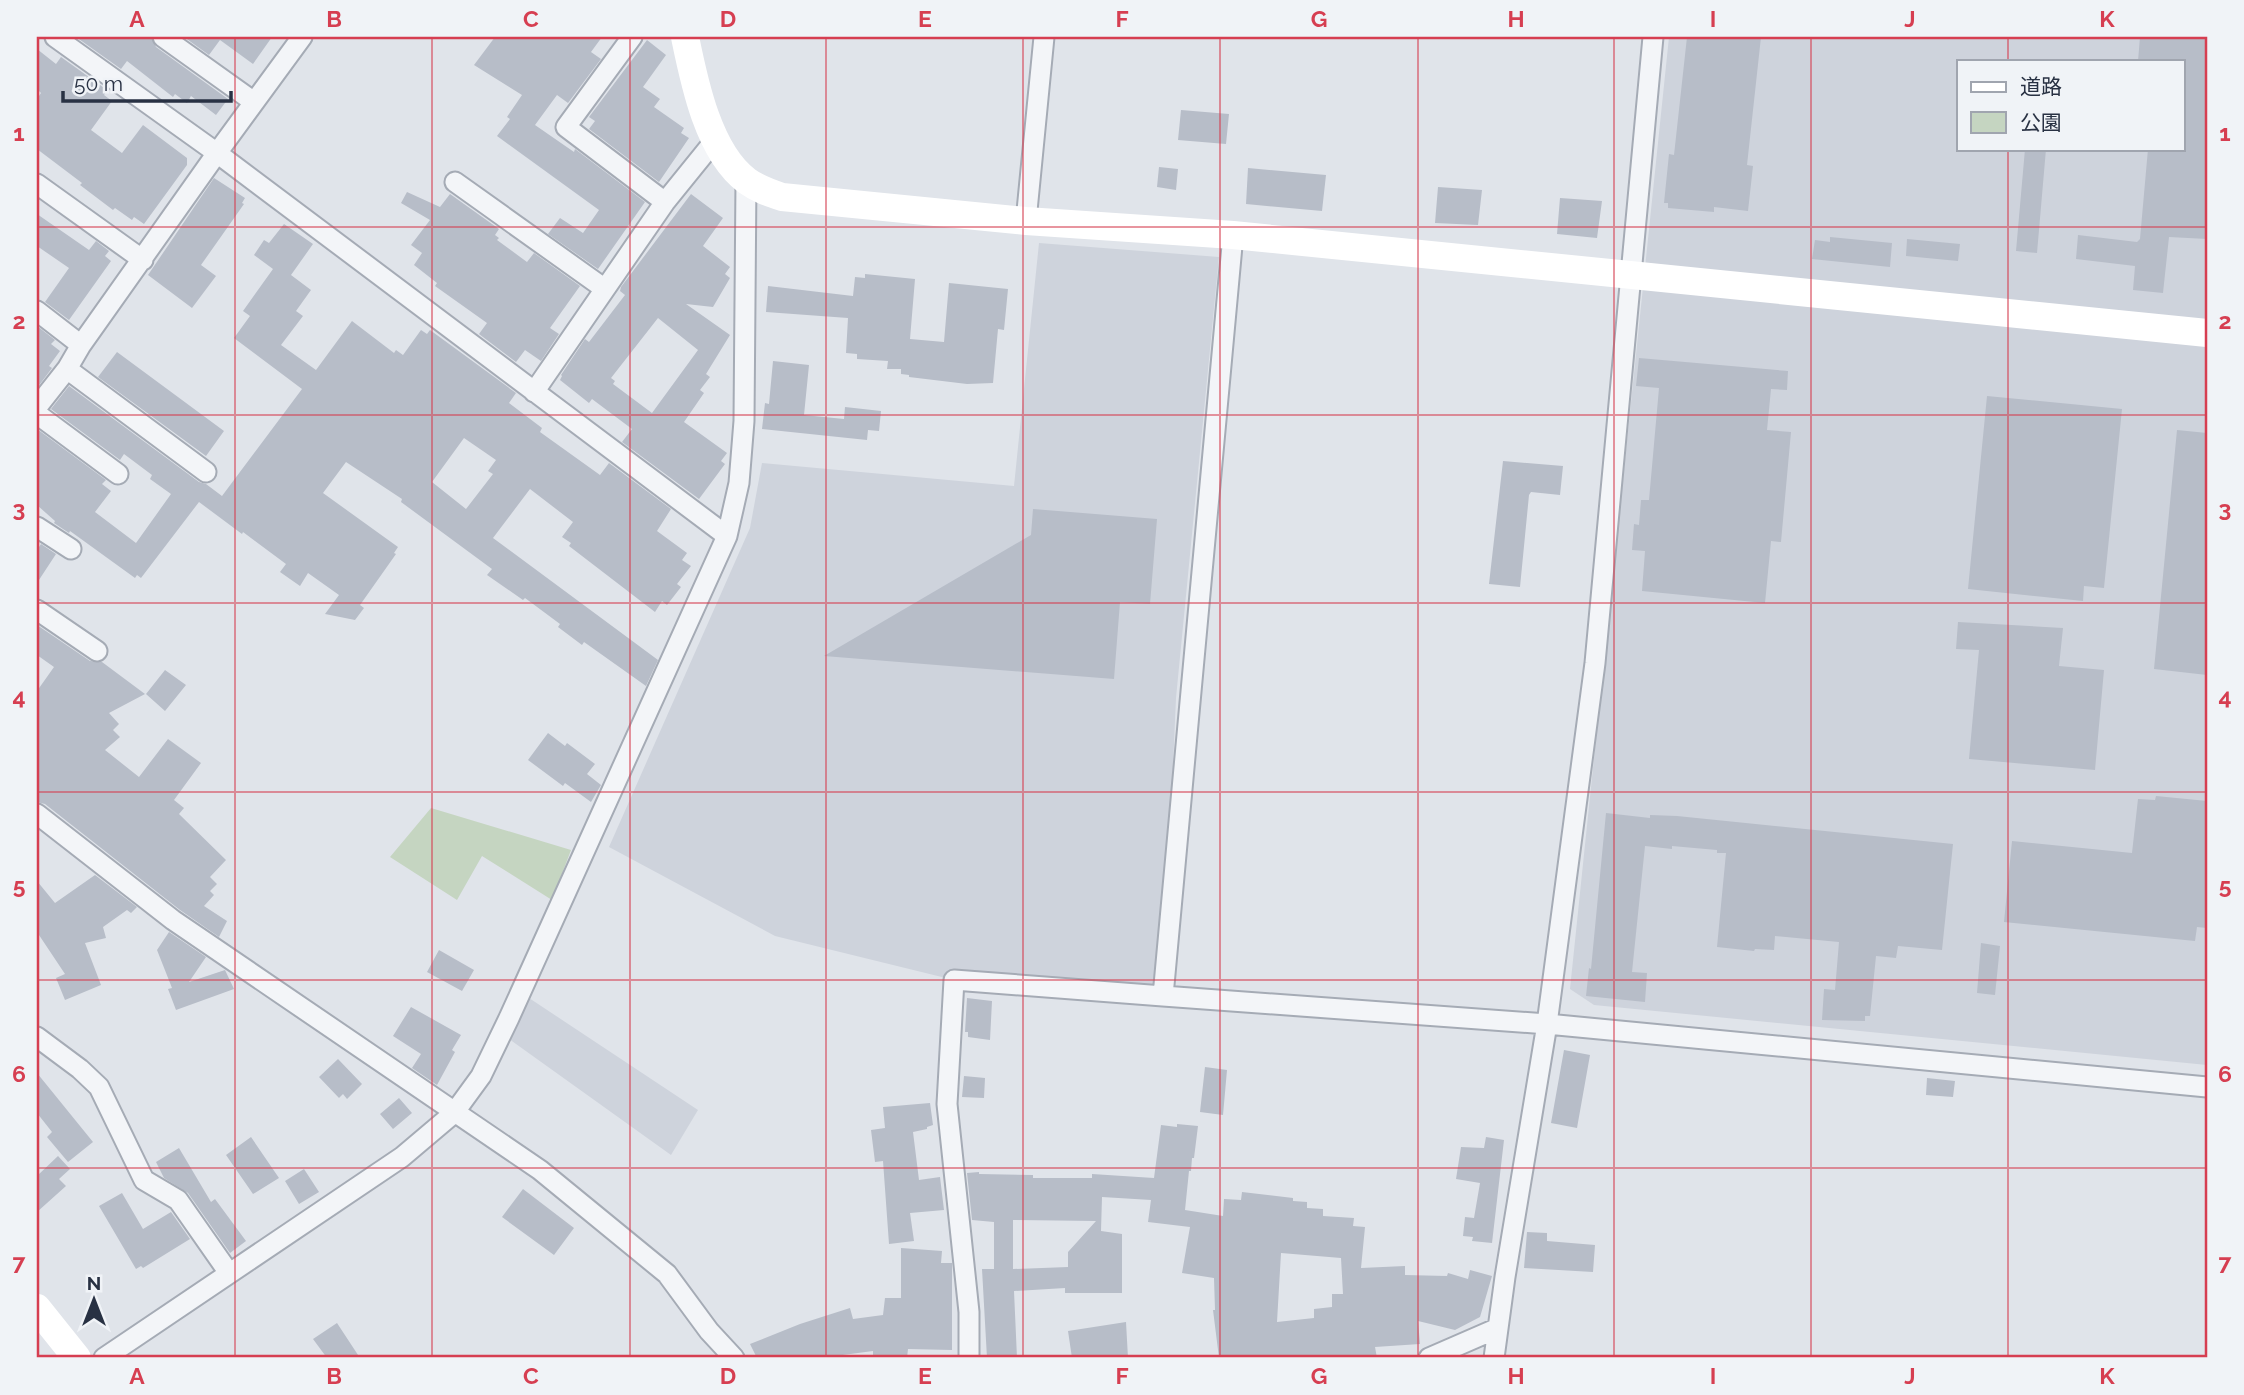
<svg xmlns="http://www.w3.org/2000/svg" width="2244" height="1395" viewBox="0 0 2244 1395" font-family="Raleway,'Noto Sans JP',sans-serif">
<rect width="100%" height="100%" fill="#e0e4ea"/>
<path fill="#ced3dc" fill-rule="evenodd" d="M 1669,37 L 2207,37 L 2207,1065 L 1594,1005 L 1570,989 ZM 1959,61 L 2183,61 L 2183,149 L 1959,149 Z
M 1039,243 L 1219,257 L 1176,698 L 1163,996 L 954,980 L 775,936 L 609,847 L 750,528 L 762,463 L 1014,486 Z
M 529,998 L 698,1110 L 671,1155 L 505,1036 Z"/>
<path fill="#c5d5c1" d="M 431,808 L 571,850 L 552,900 L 482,856 L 457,900 L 390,857 Z"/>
<path fill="#b7bdc8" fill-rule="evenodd" d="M 76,37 L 151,37 L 156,47 L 228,99 L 216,115 L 191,96 L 187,103 L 175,94 L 173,97 L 127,61 L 121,69 Z
M 184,37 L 272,37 L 253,64 L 220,40 L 209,55 Z
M 495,37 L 602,37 L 591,52 L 601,59 L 568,103 L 557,95 L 535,125 L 574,152 L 575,149 L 645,202 L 598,269 L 548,234 L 560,218 L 583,233 L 599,210 L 497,136 L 510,119 L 507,117 L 522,95 L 474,65 Z
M 1687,37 L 1761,37 L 1747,165 L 1753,166 L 1748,211 L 1714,207 L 1714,212 L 1668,208 L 1668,203 L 1664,203 L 1669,154 L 1674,155 Z
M 2140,37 L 2207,37 L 2207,239 L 2169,237 L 2163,293 L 2133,290 L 2135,266 L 2076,259 L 2078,235 L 2137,242 L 2140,239 L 2148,149 L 2183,149 L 2183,61 L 2138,61 Z
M 647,40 L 666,55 L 643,87 L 660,99 L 654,107 L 684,128 L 681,133 L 689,138 L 659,182 L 589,129 L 595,121 L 589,117 Z
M 37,49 L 56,64 L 61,57 L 107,90 L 104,95 L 112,101 L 91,130 L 122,153 L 143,125 L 187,158 L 187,165 L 144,224 L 134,217 L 132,220 L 115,208 L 113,210 L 80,185 L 82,183 L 37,149 L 37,99 L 41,93 L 37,89 Z
M 1181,110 L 1229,114 L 1226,144 L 1178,140 Z
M 2025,149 L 2046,149 L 2037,253 L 2016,251 Z
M 1159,167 L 1178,169 L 1176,190 L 1157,187 Z
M 1248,168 L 1326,175 L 1322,211 L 1246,204 Z
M 214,178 L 245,198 L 242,203 L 244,204 L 201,265 L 216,276 L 192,308 L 148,275 Z
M 1438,187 L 1482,190 L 1478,225 L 1435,223 Z
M 407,192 L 440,207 L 450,194 L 499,229 L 495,235 L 499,238 L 497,240 L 527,262 L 534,253 L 580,286 L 550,328 L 559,334 L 541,361 L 525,350 L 516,362 L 479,334 L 487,323 L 435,286 L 437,283 L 414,265 L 422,253 L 411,245 L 430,220 L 401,203 Z
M 691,194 L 723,218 L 703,246 L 730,267 L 725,274 L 730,278 L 713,307 L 686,304 L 730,335 L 706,374 L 710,377 L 700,390 L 704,393 L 684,422 L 727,453 L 721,461 L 725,464 L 699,499 L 622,442 L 632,429 L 592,399 L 589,403 L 560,380 L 562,376 L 561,375 L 585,339 L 589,342 L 625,295 L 620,291 L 621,287 ZM 658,318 L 698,350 L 652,413 L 613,384 L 615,381 L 611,378 Z
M 1560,198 L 1602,201 L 1597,238 L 1557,234 Z
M 37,214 L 89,250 L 96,241 L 109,251 L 105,256 L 111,261 L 69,320 L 45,302 L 69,268 L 37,246 Z
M 284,224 L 313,244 L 291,275 L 311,290 L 296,311 L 303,316 L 281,345 L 316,370 L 352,321 L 394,353 L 396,350 L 403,355 L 421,330 L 427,334 L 430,330 L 516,393 L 509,403 L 542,428 L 540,432 L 600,475 L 609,463 L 671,509 L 657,531 L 687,553 L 682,560 L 691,566 L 677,584 L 681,587 L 667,605 L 662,601 L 655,612 L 569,546 L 571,543 L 562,537 L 573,522 L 530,489 L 493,538 L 658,660 L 646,686 L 584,642 L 582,645 L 558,627 L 560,624 L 525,598 L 523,600 L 487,575 L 492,569 L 401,502 L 402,499 L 346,462 L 323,493 L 398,547 L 394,553 L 396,554 L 360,605 L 364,608 L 355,620 L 325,614 L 339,595 L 308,573 L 300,586 L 280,572 L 286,564 L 243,532 L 242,534 L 199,502 L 141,578 L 137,575 L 135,578 L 70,531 L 69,533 L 54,523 L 55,521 L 37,505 L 37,429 L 106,480 L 102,484 L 111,491 L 95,512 L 136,543 L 171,494 L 150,479 L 152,475 L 124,454 L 120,460 L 51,409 L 69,386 L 199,482 L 206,484 L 222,496 L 302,389 L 234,338 L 250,316 L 243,311 L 273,269 L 254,255 L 264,240 L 269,243 ZM 464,438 L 496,460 L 488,471 L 493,474 L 466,509 L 432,482 Z
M 1830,237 L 1892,243 L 1890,267 L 1812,259 L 1815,240 L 1830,242 Z
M 1907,239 L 1960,244 L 1958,261 L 1906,256 Z
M 865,274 L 915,279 L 910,339 L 944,342 L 949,283 L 1008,289 L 1004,330 L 998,329 L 993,383 L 967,384 L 909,377 L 909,375 L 901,374 L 901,369 L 887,369 L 888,361 L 857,359 L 857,354 L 846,353 L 848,318 L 766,312 L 768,286 L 853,296 L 855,277 L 865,278 Z
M 37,326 L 55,340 L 51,344 L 60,351 L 49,366 L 52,368 L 37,388 Z
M 117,352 L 224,431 L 206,456 L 98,377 Z
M 1639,358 L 1788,371 L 1787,390 L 1771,389 L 1767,430 L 1791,432 L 1781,542 L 1771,541 L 1765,603 L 1642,591 L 1645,551 L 1632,550 L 1634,524 L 1639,525 L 1641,500 L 1649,500 L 1659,388 L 1636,386 Z
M 773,361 L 809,365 L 804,415 L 844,419 L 845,407 L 881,411 L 879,431 L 868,430 L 867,440 L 762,429 L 765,403 L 769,404 Z
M 1987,396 L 2122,409 L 2104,588 L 2084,586 L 2083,601 L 1968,589 Z
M 2177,430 L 2207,433 L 2207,675 L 2154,669 Z
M 1503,461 L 1563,466 L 1560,495 L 1531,492 L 1529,495 L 1520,587 L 1489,584 Z
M 1033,509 L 1157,519 L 1150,604 L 1120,602 L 1114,679 L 824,656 L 1031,535 Z
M 41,544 L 56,554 L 37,583 L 37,550 Z
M 1958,622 L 2063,628 L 2059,666 L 2104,670 L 2095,770 L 1969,759 L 1979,650 L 1956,649 Z
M 37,625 L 90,661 L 102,662 L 145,694 L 109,713 L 119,724 L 113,730 L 120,737 L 105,750 L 139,777 L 168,739 L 201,763 L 174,800 L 184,808 L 179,814 L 226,860 L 210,877 L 217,884 L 210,891 L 214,895 L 204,906 L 227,921 L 219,937 L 180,910 L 45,804 L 37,802 L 37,691 L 54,667 L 37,655 Z
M 165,670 L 186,685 L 165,711 L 146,694 Z
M 548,733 L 565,746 L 567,743 L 595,764 L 587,774 L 601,785 L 591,802 L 565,783 L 563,786 L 528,760 Z
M 2156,796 L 2207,801 L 2207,928 L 2197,927 L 2195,941 L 2004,922 L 2012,841 L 2132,853 L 2138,799 L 2155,800 Z
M 1606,813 L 1650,818 L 1650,815 L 1677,816 L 1953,844 L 1942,950 L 1898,946 L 1896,958 L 1876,956 L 1870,1016 L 1865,1016 L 1865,1021 L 1822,1020 L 1824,989 L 1835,990 L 1839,942 L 1775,936 L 1774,950 L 1755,949 L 1754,951 L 1717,947 L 1726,853 L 1717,853 L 1717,850 L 1672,846 L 1672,849 L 1645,846 L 1632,972 L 1647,973 L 1645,1002 L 1586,996 L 1589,968 L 1591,969 Z
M 95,875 L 137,907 L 131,913 L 127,910 L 103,927 L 106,938 L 85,943 L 101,985 L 65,1000 L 56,978 L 65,974 L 37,932 L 37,881 L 55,903 Z
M 169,932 L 206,957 L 189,982 L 225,970 L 234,989 L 176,1010 L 168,989 L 172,988 L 157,950 Z
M 1981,943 L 2000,946 L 1995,995 L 1977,993 Z
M 439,950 L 474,970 L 462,991 L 427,972 Z
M 967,998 L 992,1001 L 990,1040 L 968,1037 L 968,1032 L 965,1032 Z
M 411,1007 L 461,1035 L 452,1050 L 455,1052 L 437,1085 L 412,1068 L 421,1054 L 393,1036 Z
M 1564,1050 L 1590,1055 L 1577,1128 L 1551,1123 Z
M 338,1059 L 362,1084 L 347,1099 L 343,1094 L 339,1098 L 319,1077 Z
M 1205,1067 L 1227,1070 L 1223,1115 L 1200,1112 Z
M 37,1073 L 93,1142 L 68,1162 L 47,1137 L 52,1132 L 37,1113 Z
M 964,1076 L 985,1078 L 984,1098 L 962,1097 Z
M 1927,1078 L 1955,1081 L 1953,1097 L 1926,1095 Z
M 399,1098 L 412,1113 L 393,1129 L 380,1114 Z
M 930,1103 L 933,1125 L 927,1127 L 927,1129 L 913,1132 L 919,1180 L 940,1177 L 944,1210 L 910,1213 L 914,1241 L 889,1244 L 883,1161 L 875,1162 L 871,1130 L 885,1128 L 883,1107 Z
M 1177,1124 L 1198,1126 L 1194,1158 L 1192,1158 L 1191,1171 L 1189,1171 L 1185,1210 L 1223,1216 L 1224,1199 L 1241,1200 L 1242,1192 L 1293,1198 L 1293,1201 L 1307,1202 L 1307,1208 L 1323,1209 L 1323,1216 L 1354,1218 L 1353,1226 L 1365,1227 L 1361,1268 L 1405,1266 L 1405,1275 L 1447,1276 L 1448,1273 L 1468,1279 L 1470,1270 L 1492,1276 L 1480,1317 L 1455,1330 L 1418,1321 L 1420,1344 L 1375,1347 L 1377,1358 L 1219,1358 L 1213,1310 L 1215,1310 L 1214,1278 L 1182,1273 L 1190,1227 L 1148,1222 L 1151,1200 L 1102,1197 L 1101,1231 L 1122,1234 L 1122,1293 L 1065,1293 L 1065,1288 L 1014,1291 L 1017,1358 L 987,1358 L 982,1269 L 994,1269 L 994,1222 L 972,1220 L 967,1173 L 979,1172 L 979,1174 L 1033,1175 L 1033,1178 L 1092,1178 L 1092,1174 L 1154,1178 L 1161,1125 L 1177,1127 ZM 1013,1220 L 1096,1221 L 1068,1252 L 1068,1267 L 1013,1269 ZM 1281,1253 L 1341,1258 L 1343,1294 L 1332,1294 L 1332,1307 L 1314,1309 L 1314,1318 L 1277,1322 Z
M 251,1137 L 279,1178 L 253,1194 L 226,1155 Z
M 1486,1137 L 1504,1140 L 1492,1243 L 1472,1241 L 1473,1237 L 1463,1236 L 1465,1217 L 1474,1218 L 1480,1183 L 1456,1179 L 1461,1147 L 1484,1148 Z
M 179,1148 L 211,1202 L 215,1199 L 246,1241 L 230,1253 L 188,1193 L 164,1178 L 156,1162 Z
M 58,1156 L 70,1169 L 59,1179 L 66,1186 L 37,1212 L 37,1176 Z
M 304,1169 L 319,1192 L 299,1204 L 285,1181 Z
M 523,1189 L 574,1228 L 554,1255 L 502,1217 Z
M 122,1193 L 143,1229 L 171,1212 L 190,1239 L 143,1268 L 141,1266 L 136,1269 L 99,1206 Z
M 1527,1232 L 1547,1233 L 1547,1241 L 1595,1245 L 1593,1272 L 1524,1268 Z
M 901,1248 L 942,1251 L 941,1263 L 952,1263 L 952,1350 L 908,1349 L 907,1358 L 873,1356 L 873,1351 L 820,1358 L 757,1358 L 750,1344 L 800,1324 L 850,1308 L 853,1319 L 883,1315 L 885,1298 L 901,1298 Z
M 1126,1322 L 1128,1358 L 1072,1358 L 1068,1331 Z
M 337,1323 L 360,1358 L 327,1358 L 313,1339 Z"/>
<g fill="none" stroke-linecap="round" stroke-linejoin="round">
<g stroke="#a5abb5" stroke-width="23">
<path id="street" d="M 55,37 L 217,153 L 727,536
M 163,37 L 254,102
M 632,37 L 566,127 L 665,202
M 455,182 L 605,289
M 37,184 L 143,260
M 1026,221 L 1044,37
M 37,311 L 81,345
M 67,369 L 206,472
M 534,392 L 665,202 L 716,139
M 37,407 L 67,369 L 81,345 L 217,153 L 302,37
M 37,414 L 118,474
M 37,527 L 71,549
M 37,610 L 97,651
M 37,814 L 173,920 L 540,1170 L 667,1274 L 709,1331 L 734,1358
M 1163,996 L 1547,1024 L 2207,1087
M 37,1037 L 80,1069 L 99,1087 L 144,1180 L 178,1200 L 229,1273
M 104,1358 L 402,1157 L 454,1113 L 481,1076 L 509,1018 L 727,536 L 739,483 L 744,421 L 746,180
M 969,1358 L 969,1312 L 947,1104 L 954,980 L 1163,996 L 1233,235
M 1429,1358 L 1498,1328
M 1494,1358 L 1505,1277 L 1547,1024 L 1595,663 L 1653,37"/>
</g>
<use href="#street" stroke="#f3f5f8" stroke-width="19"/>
<path stroke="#fff" stroke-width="28" d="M 685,37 C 694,81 708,152 747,181 C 758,189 770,193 782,197 L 1026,221 L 1233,235 L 2207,333
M 37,1308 L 77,1358"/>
</g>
<path fill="none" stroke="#d63e51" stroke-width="2" stroke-opacity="0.55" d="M 235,37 L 235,1358M 432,37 L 432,1358M 630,37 L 630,1358M 826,37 L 826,1358M 1023,37 L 1023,1358M 1220,37 L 1220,1358M 1418,37 L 1418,1358M 1614,37 L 1614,1358M 1811,37 L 1811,1358M 2008,37 L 2008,61M 2008,149 L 2008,1358M 37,227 L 2207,227M 37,415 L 2207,415M 37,603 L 2207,603M 37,792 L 2207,792M 37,980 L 2207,980M 37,1168 L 2207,1168"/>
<rect width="2244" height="1395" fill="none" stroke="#f0f3f7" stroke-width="77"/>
<rect x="1957" y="60" width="228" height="91" fill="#f0f3f7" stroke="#a0a5af" stroke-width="2"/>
<rect x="1971" y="82" width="35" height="10" fill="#ffffff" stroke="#a0a5af" stroke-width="2"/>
<text x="2020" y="94" font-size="21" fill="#283143">道路</text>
<rect x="1971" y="112" width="35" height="21" fill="#c5d5c1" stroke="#a0a5af" stroke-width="2"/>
<text x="2020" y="130" font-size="21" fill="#283143">公園</text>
<g transform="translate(94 1300)" stroke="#f0f3f7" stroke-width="5" paint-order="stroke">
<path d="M0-5L12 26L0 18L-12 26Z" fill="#283143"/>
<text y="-10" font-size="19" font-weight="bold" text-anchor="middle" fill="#283143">N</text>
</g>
<path d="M63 91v10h168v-10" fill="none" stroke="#283143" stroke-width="3.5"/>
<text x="74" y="91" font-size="21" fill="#283143" stroke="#f0f3f7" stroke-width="5" paint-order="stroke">50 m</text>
<rect x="38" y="38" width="2168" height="1318" fill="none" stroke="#d63e51" stroke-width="2.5"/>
<g font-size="23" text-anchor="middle" font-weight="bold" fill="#d63e51">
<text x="137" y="27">A</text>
<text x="334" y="27">B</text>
<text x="531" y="27">C</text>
<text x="728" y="27">D</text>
<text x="925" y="27">E</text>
<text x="1122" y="27">F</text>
<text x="1319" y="27">G</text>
<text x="1516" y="27">H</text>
<text x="1713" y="27">I</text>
<text x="1910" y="27">J</text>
<text x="2107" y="27">K</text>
<text x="19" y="141">1</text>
<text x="2225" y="141">1</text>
<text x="19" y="329">2</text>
<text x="2225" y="329">2</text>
<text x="19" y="517">3</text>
<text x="2225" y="517">3</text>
<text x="19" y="705">4</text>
<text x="2225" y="705">4</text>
<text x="19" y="894">5</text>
<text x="2225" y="894">5</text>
<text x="19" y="1082">6</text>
<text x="2225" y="1082">6</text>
<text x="19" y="1270">7</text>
<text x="2225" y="1270">7</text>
<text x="137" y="1384">A</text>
<text x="334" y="1384">B</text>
<text x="531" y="1384">C</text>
<text x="728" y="1384">D</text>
<text x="925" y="1384">E</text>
<text x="1122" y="1384">F</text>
<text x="1319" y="1384">G</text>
<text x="1516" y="1384">H</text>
<text x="1713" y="1384">I</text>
<text x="1910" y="1384">J</text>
<text x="2107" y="1384">K</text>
</g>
</svg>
